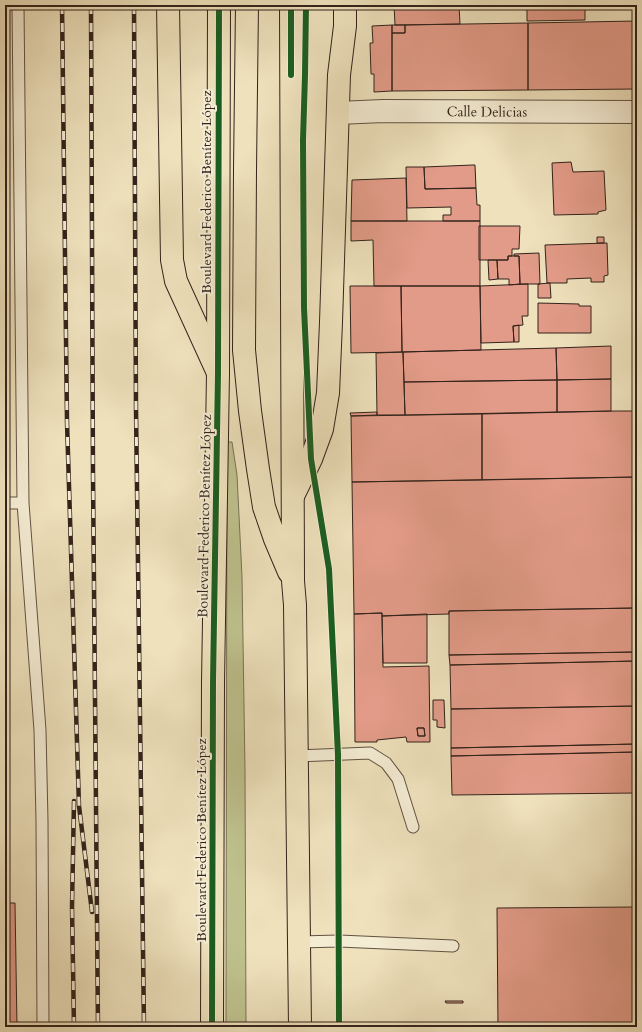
<svg xmlns="http://www.w3.org/2000/svg" width="642" height="1032" viewBox="0 0 642 1032" font-family="Cardo,serif">
<rect width="100%" height="100%" fill="#eee1bc"/>
<filter id="stains"><feTurbulence type="fractalNoise" baseFrequency=".005" numOctaves="4"/><feColorMatrix values="0 0 0 0 .2 0 0 0 0 .09 0 0 0 0 .02 0 0 0 .5 -.17"/></filter>
<radialGradient id="worn" r=".72"><stop offset=".6" stop-color="#630" stop-opacity="0"/><stop offset="1" stop-color="#630" stop-opacity=".3"/></radialGradient>
<path fill="#bec18d" stroke="#787254" d="M 227,442 L 232,442 L 237,475 L 242,577 L 245,770 L 246,1027 L 226,1027 Z"/>
<path fill="#e29b88" stroke="#33231b" fill-rule="evenodd" d="M 394,5 L 459,5 L 460,24 L 395,25 Z
M 527,5 L 585,5 L 585,20 L 527,21 Z
M 637,21 L 637,89 L 528,90 L 528,23 Z
M 528,23 L 528,90 L 392,91 L 392,33 L 405,33 L 405,25 Z
M 392,25 L 392,91 L 374,92 L 374,74 L 371,74 L 370,43 L 373,43 L 372,26 Z
M 392,25 L 405,25 L 405,33 L 392,33 Z
M 571,162 L 573,172 L 604,171 L 606,210 L 598,212 L 598,214 L 554,215 L 552,163 Z
M 473,165 L 475,165 L 476,188 L 425,189 L 424,167 Z
M 406,167 L 424,167 L 425,189 L 476,188 L 477,205 L 480,205 L 480,221 L 443,221 L 443,215 L 451,215 L 451,207 L 407,208 Z
M 406,178 L 407,221 L 351,221 L 352,180 Z
M 351,221 L 480,221 L 480,286 L 374,286 L 373,240 L 351,241 Z
M 479,226 L 520,226 L 519,249 L 512,249 L 512,256 L 508,256 L 508,260 L 479,260 Z
M 597,237 L 604,237 L 604,243 L 597,243 Z
M 607,243 L 608,275 L 604,276 L 604,282 L 591,282 L 591,278 L 567,279 L 567,283 L 547,283 L 545,245 Z
M 539,253 L 540,284 L 520,284 L 519,256 L 514,256 L 514,254 Z
M 508,256 L 519,256 L 520,284 L 509,285 L 509,279 L 498,279 L 497,260 L 508,260 Z
M 488,260 L 497,260 L 498,279 L 489,280 Z
M 550,283 L 551,298 L 538,298 L 538,284 Z
M 528,284 L 528,316 L 522,316 L 523,325 L 513,326 L 514,342 L 481,343 L 480,286 Z
M 350,286 L 401,286 L 402,352 L 351,353 Z
M 401,286 L 480,286 L 481,350 L 402,352 Z
M 538,303 L 579,304 L 579,306 L 591,306 L 591,333 L 538,333 Z
M 519,325 L 519,342 L 514,342 L 513,326 Z
M 611,346 L 611,379 L 557,380 L 556,348 Z
M 556,348 L 557,380 L 404,382 L 403,352 Z
M 403,352 L 405,415 L 377,415 L 376,353 Z
M 611,379 L 611,411 L 557,412 L 557,380 Z
M 557,380 L 557,412 L 405,415 L 404,382 Z
M 616,411 L 637,411 L 637,477 L 482,480 L 482,414 Z
M 377,412 L 377,415 L 351,416 L 350,413 Z
M 482,414 L 482,480 L 352,482 L 351,416 Z
M 637,477 L 637,608 L 449,611 L 449,614 L 382,616 L 382,613 L 354,614 L 352,482 Z
M 637,608 L 637,652 L 449,655 L 449,611 Z
M 382,613 L 383,667 L 429,666 L 430,742 L 407,742 L 406,737 L 377,740 L 377,742 L 355,742 L 354,614 ZM 417,728 L 424,728 L 425,736 L 418,736 Z
M 427,614 L 427,663 L 383,663 L 382,616 Z
M 637,652 L 637,661 L 450,665 L 449,655 Z
M 637,661 L 637,706 L 451,709 L 450,665 Z
M 433,700 L 444,700 L 445,728 L 437,727 L 437,720 L 433,720 Z
M 637,706 L 637,744 L 451,748 L 451,709 Z
M 417,728 L 424,728 L 425,736 L 418,736 Z
M 637,744 L 637,752 L 451,756 L 451,748 Z
M 637,752 L 637,793 L 452,795 L 451,756 Z
M 5,903 L 15,903 L 17,1027 L 5,1027 Z
M 637,907 L 637,1027 L 498,1027 L 497,908 Z
M 445,1001 L 463,1001 L 463,1003 L 446,1003 Z"/>
<g fill="none" stroke-linecap="round" stroke-linejoin="round">
<g stroke="#625243" stroke-width="13">
<path id="lane" d="M 18,5 L 23,503 L 40,730 L 42,821 L 43,1027
M 5,503 L 23,503
M 297,756 L 370,753 L 386,763 L 398,779 L 413,827
M 299,942 L 339,941 L 453,946"/>
</g>
<g stroke="#625243" stroke-width="24">
<g id="street">
<path id="s1" d="M 338,113 L 383,111 L 637,112"/>
</g>
</g>
<g stroke="#33231b" stroke-width="24">
<path id="primary" d="M 247,5 L 245,169 L 244,350 L 250,411 L 258,469 L 264,507 L 275,539 L 289,572
M 291,5 L 293,581 L 295,605 L 300,1027
M 212,1027 L 213,682 L 218,373 L 219,5"/>
</g>
<g stroke="#33231b" stroke-width="24">
<path id="highway" d="M 168,5 L 172,260 L 176,281 L 218,373
M 293,496 L 311,459 L 322,429 L 328,393 L 331,322 L 339,75 L 345,26 L 345,5"/>
</g>
<use href="#lane" stroke="#f4ecd3" stroke-width="11"/>
<use href="#street" stroke="#f4ecd3" stroke-width="22"/>
<use href="#primary" stroke="#eee1bc" stroke-width="22"/>
<use href="#highway" stroke="#eee1bc" stroke-width="22"/>
<g stroke="#33231b" stroke-width="4.5">
<path id="rail" d="M 62,5 L 67,422 L 79,806 L 92,912
M 91,5 L 93,476 L 98,1027
M 134,5 L 136,409 L 144,1027
M 74,801 L 72,907 L 74,1027"/>
</g>
<use href="#rail" stroke="#f4ecd3" stroke-width="3" stroke-dasharray="9" stroke-linecap="butt"/>
<g stroke="#f4ecd3" stroke-width="8">
<path id="cycleway" d="M 306,5 L 305,75 L 303,140 L 304,308 L 311,459 L 329,569 L 338,755 L 339,1027
M 291,75 L 291,5
M 212,1027 L 213,682 L 218,373 L 219,5"/>
</g>
<use href="#cycleway" stroke="#1b5e20" stroke-width="6"/>
</g>
<g text-anchor="middle" stroke-width="4" stroke-linejoin="round" paint-order="stroke">
<g font-size="14" fill="#33231b" stroke="#f4ecd3">
<text dy="5" stroke="none"><textPath href="#s1" startOffset="149">Calle Delicias</textPath></text>
<text transform="translate(206 192) rotate(-90)" y="5">Boulevard Federico Benítez López</text>
<text transform="translate(204 516) rotate(-89)" y="5">Boulevard Federico Benítez López</text>
<text transform="translate(201 840) rotate(-90)" y="5">Boulevard Federico Benítez López</text>
</g>
</g>
<rect width="642" height="1032" fill="none" stroke="#eee1bc" stroke-width="20"/>
<rect x="6" y="6" width="630" height="1020" fill="none" stroke="#33231b" stroke-width="2"/>
<rect x="10" y="10" width="622" height="1012" fill="none" stroke="#33231b"/>
<rect width="100%" height="100%" filter="url(#stains)"/>
<rect width="100%" height="100%" fill="url(#worn)"/>
</svg>
